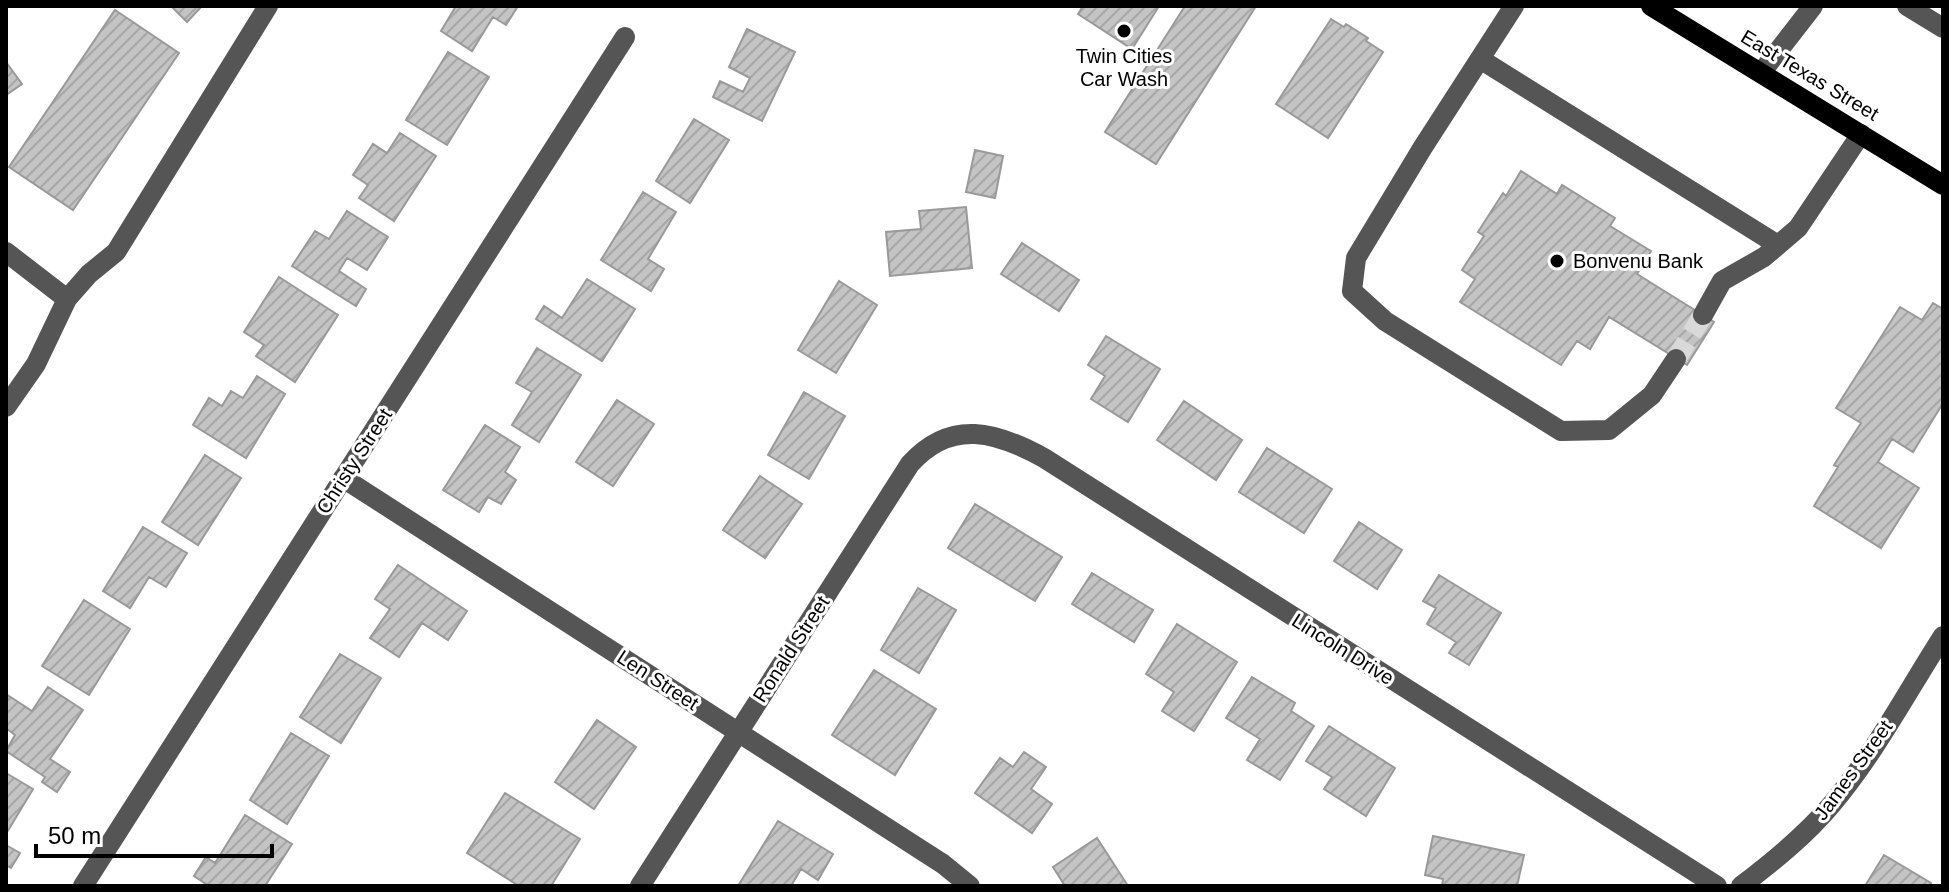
<svg xmlns="http://www.w3.org/2000/svg" width="1949" height="892" viewBox="0 0 1949 892" font-family="Arial,sans-serif">
<defs>
<pattern id="building-hatch" width="6" height="6" patternUnits="userSpaceOnUse" patternTransform="scale(2)"><rect width="6" height="6" fill="#c4c4c4"/><path d="M-1 1l2-2M0 6l6-6M5 7l2-2" fill="none" stroke="#a7a7a7"/></pattern>
</defs>
<rect width="100%" height="100%" fill="#fff"/>
<path fill="url(#building-hatch)" stroke="#999" stroke-width="2" d="M 171,6 L 202,6 L 187,22 Z
M 456,6 L 518,6 L 506,25 L 493,17 L 472,51 L 441,31 Z
M 1083,6 L 1159,6 L 1132,49 L 1078,14 Z
M 1185,6 L 1256,6 L 1156,164 L 1105,132 Z
M 115,10 L 179,53 L 73,210 L 9,167 Z
M 1331,19 L 1344,27 L 1346,24 L 1368,38 L 1366,41 L 1383,52 L 1328,138 L 1276,104 Z
M 747,29 L 795,52 L 762,121 L 713,97 L 720,81 L 743,92 L 750,78 L 729,67 Z
M 448,52 L 489,77 L 447,145 L 406,120 Z
M 6,62 L 22,84 L 6,95 Z
M 694,119 L 729,140 L 690,203 L 656,181 Z
M 400,133 L 436,156 L 394,221 L 359,198 L 368,185 L 353,175 L 373,144 L 387,153 Z
M 975,150 L 1003,156 L 995,198 L 966,192 Z
M 1521,171 L 1557,194 L 1562,185 L 1615,218 L 1610,226 L 1651,251 L 1637,274 L 1714,322 L 1687,365 L 1609,317 L 1590,349 L 1577,341 L 1561,365 L 1460,302 L 1475,279 L 1462,270 L 1484,236 L 1478,232 L 1503,193 L 1506,196 Z
M 643,192 L 676,212 L 648,259 L 664,269 L 651,291 L 601,260 Z
M 966,207 L 972,268 L 890,276 L 886,232 L 921,229 L 919,211 Z
M 347,211 L 388,237 L 367,270 L 347,258 L 339,271 L 366,289 L 356,306 L 292,266 L 315,231 L 329,239 Z
M 1022,243 L 1079,280 L 1059,311 L 1001,274 Z
M 279,277 L 338,315 L 295,382 L 256,356 L 264,345 L 244,332 Z
M 587,279 L 635,309 L 602,361 L 536,319 L 544,306 L 562,318 Z
M 839,281 L 877,305 L 836,373 L 798,350 Z
M 1933,303 L 1943,309 L 1943,403 L 1913,452 L 1892,439 L 1878,462 L 1919,488 L 1881,548 L 1814,506 L 1838,467 L 1834,465 L 1861,423 L 1836,408 L 1900,307 L 1922,320 Z
M 1106,336 L 1160,369 L 1128,422 L 1091,399 L 1105,376 L 1088,365 Z
M 537,348 L 581,375 L 539,442 L 512,425 L 532,392 L 516,383 Z
M 257,376 L 285,394 L 246,458 L 193,425 L 209,398 L 222,406 L 231,391 L 243,398 Z
M 804,392 L 845,416 L 809,479 L 768,455 Z
M 617,400 L 654,424 L 613,486 L 576,462 Z
M 1184,401 L 1242,440 L 1216,480 L 1157,440 Z
M 485,425 L 520,447 L 505,472 L 516,480 L 501,504 L 488,497 L 479,512 L 443,490 Z
M 1267,448 L 1332,489 L 1304,533 L 1239,492 Z
M 205,455 L 241,478 L 198,545 L 162,522 Z
M 760,476 L 802,504 L 765,558 L 723,530 Z
M 975,504 L 1062,557 L 1035,601 L 948,548 Z
M 1359,522 L 1402,550 L 1377,589 L 1334,561 Z
M 143,527 L 187,553 L 166,587 L 149,577 L 130,608 L 103,591 Z
M 398,565 L 467,611 L 448,640 L 422,623 L 399,657 L 370,638 L 390,609 L 375,599 Z
M 1092,573 L 1153,610 L 1134,642 L 1072,604 Z
M 1439,575 L 1501,613 L 1469,665 L 1449,653 L 1456,642 L 1427,624 L 1436,608 L 1423,601 Z
M 918,588 L 956,610 L 919,673 L 881,650 Z
M 84,600 L 130,629 L 89,695 L 42,666 Z
M 1177,624 L 1237,662 L 1194,731 L 1162,711 L 1174,692 L 1146,674 Z
M 340,654 L 381,678 L 341,743 L 300,717 Z
M 874,670 L 936,709 L 895,775 L 832,735 Z
M 1252,677 L 1295,703 L 1291,711 L 1314,726 L 1280,780 L 1247,760 L 1260,739 L 1226,718 Z
M 48,687 L 83,710 L 50,759 L 70,772 L 57,792 L 42,782 L 45,777 L 6,751 L 15,735 L 6,728 L 6,694 L 32,711 Z
M 597,720 L 636,747 L 594,809 L 555,782 Z
M 1329,726 L 1395,768 L 1366,816 L 1324,789 L 1332,777 L 1306,761 Z
M 291,733 L 329,756 L 287,824 L 250,800 Z
M 1024,752 L 1046,767 L 1031,789 L 1052,804 L 1032,833 L 975,793 L 1000,758 L 1013,767 Z
M 6,773 L 33,789 L 6,834 Z
M 505,793 L 580,839 L 551,886 L 519,886 L 467,853 Z
M 245,815 L 292,844 L 265,886 L 209,886 L 194,876 L 206,857 L 215,863 Z
M 778,821 L 833,854 L 818,880 L 801,869 L 791,886 L 738,886 Z
M 1433,836 L 1524,855 L 1517,886 L 1442,886 L 1443,879 L 1425,875 Z
M 1097,838 L 1128,886 L 1065,886 L 1053,867 Z
M 6,845 L 20,853 L 11,868 L 6,865 Z
M 1884,855 L 1931,883 L 1928,886 L 1865,886 Z"/>
<g fill="none" stroke-linecap="round" stroke-linejoin="round">
<path stroke="#d9d9d9" stroke-width="20" stroke-dasharray="20 10" stroke-linecap="butt" d="M 1676,359 L 1703,315"/>
<path stroke="#555" stroke-width="20" d="M 1514,6 L 1423,147 L 1356,258 L 1352,291 L 1385,321 L 1561,431 L 1609,430 L 1652,395 L 1676,359
M 1907,6 L 1943,28
M 1480,59 L 1778,245
M 1761,73 L 1813,6
M 6,252 L 67,299
M 1703,315 L 1722,281 L 1764,257 L 1798,228 L 1861,134
M 6,407 L 36,364 L 67,299 L 89,274 L 116,252 L 268,6
M 343,478 L 943,864 L 970,886
M 83,886 L 625,37
M 640,886 L 910,464 C 951,418 997,432 1044,458 L 1717,886
M 1741,886 C 1774,861 1806,835 1832,804 C 1875,753 1907,692 1943,636"/>
<path stroke="#000" stroke-width="20" d="M 1651,6 L 1943,185"/>
</g>
<g fill="#000" stroke="#fff" stroke-width="3">
<circle cx="1124" cy="31" r="8"/>
<circle cx="1557" cy="261" r="8"/>
</g>
<g text-anchor="middle" stroke-width="6" stroke-linejoin="round" paint-order="stroke">
<g font-size="20" fill="#000" stroke="#fff">
<text x="1124" y="63">Twin Cities<tspan x="1124" dy="23">Car Wash</tspan></text>
<text x="1573" y="268" text-anchor="start">Bonvenu Bank</text>
</g>
<g font-size="20" fill="#000" stroke="#fff">
<text transform="translate(1810 75) rotate(31)" y="7">East Texas Street</text>
<text transform="translate(354 461) rotate(-57)" y="7">Christy Street</text>
<text transform="translate(791 649) rotate(-57)" y="7">Ronald Street</text>
<text transform="translate(1343 649) rotate(32)" y="7">Lincoln Drive</text>
<text transform="translate(658 680) rotate(33)" y="7">Len Street</text>
<text transform="translate(1853 770) rotate(-54)" y="7">James Street</text>
</g>
</g>
<rect width="1949" height="892" fill="none" stroke="#000000" stroke-width="16"/>
<path d="M36 844v12h236v-12" fill="none" stroke="#000000" stroke-width="4"/>
<text x="48" y="844" font-size="24" fill="#000000" stroke="#ffffff" stroke-width="6" paint-order="stroke">50 m</text>
</svg>
